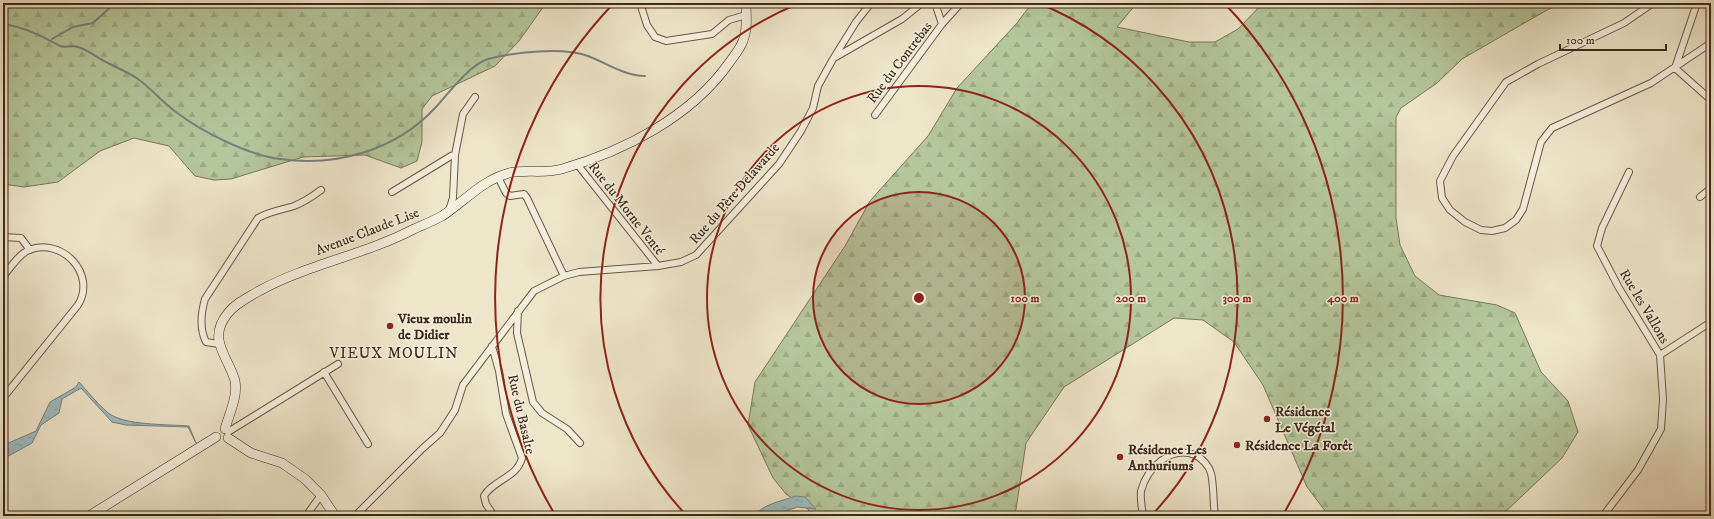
<svg xmlns="http://www.w3.org/2000/svg" width="1714" height="519" viewBox="0 0 1714 519" font-family="'IM FELL DW Pica',serif">
<defs>
<pattern id="forest-firs" width="22" height="20" patternUnits="userSpaceOnUse"><rect width="22" height="20" fill="#b4c69a"/><path d="M5 1l3.5 6h-7zM16 11l3.5 6h-7z" fill="#9caa84"/></pattern>
<pattern id="water-ripples" width="26" height="14" patternUnits="userSpaceOnUse"><rect width="26" height="14" fill="#9ebdc1"/><path d="M2 4q2-2 4 0t4 0M15 11q2-2 4 0t4 0" fill="none" stroke="#89a2a5"/></pattern>
</defs>
<rect width="100%" height="100%" fill="#eee6c9"/>
<filter id="stains"><feTurbulence type="fractalNoise" baseFrequency=".005" numOctaves="4"/><feColorMatrix values="0 0 0 0 .2 0 0 0 0 .09 0 0 0 0 .02 0 0 0 .5 -.17"/></filter>
<radialGradient id="worn" r=".72"><stop offset=".6" stop-color="#630" stop-opacity="0"/><stop offset="1" stop-color="#630" stop-opacity=".3"/></radialGradient>
<path fill="url(#forest-firs)" stroke="#797859" d="M 3,3 L 546,3 L 519,41 L 495,66 L 432,96 L 422,109 L 422,142 L 417,161 L 401,168 L 365,155 L 303,157 L 231,179 L 214,180 L 195,176 L 169,146 L 134,138 L 100,151 L 58,182 L 24,187 L 3,184 Z
M 1032,3 L 1137,3 L 1117,27 L 1189,42 L 1215,42 L 1238,29 L 1263,3 L 1564,3 L 1547,10 L 1462,59 L 1437,83 L 1401,108 L 1396,117 L 1396,218 L 1400,245 L 1415,276 L 1439,295 L 1497,305 L 1515,313 L 1541,372 L 1568,401 L 1578,432 L 1562,458 L 1501,516 L 1329,516 L 1307,487 L 1263,385 L 1234,342 L 1203,320 L 1174,318 L 1064,387 L 1026,443 L 1015,516 L 811,516 L 808,509 L 786,494 L 773,478 L 748,425 L 755,382 L 845,246 L 870,201 L 928,136 L 957,88 L 1017,23 Z"/>
<path fill="url(#water-ripples)" stroke="#78827d" d="M 79,382 C 88,392 97,403 107,412 C 123,426 167,424 189,426 L 196,443 L 188,427 L 126,425 L 112,422 L 81,388 L 62,399 L 59,413 L 41,425 L 32,443 L 3,459 L 4,445 L 36,431 L 50,402 L 76,387 Z
M 796,496 L 805,497 L 816,509 L 797,507 L 773,516 L 754,516 C 763,504 782,501 796,496 Z"/>
<g fill="none" stroke-linecap="round" stroke-linejoin="round">
<path stroke="#78827d" stroke-width="2" d="M 3,24 C 24,27 42,36 60,46 C 65,48 72,45 78,47 C 87,49 97,58 106,62 C 117,68 128,72 138,79 C 152,89 162,102 176,112 C 202,132 248,155 280,159 C 337,167 396,150 435,108 C 448,94 469,65 488,59 C 514,52 563,47 588,56 C 606,63 625,76 645,76
M 52,39 L 73,27 L 93,23 L 115,3"/>
<g stroke="#6a5844" stroke-width="8">
<path id="street" d="M 640,3 L 647,25 L 655,37 L 666,41 L 712,34 L 729,20 L 746,15
M 935,3 L 942,24
M 1653,3 L 1624,23 L 1538,64 L 1506,82 L 1453,156 L 1440,181 L 1442,198 L 1450,210 L 1465,222 L 1481,230 L 1492,231 L 1505,228 L 1516,220 L 1523,209 L 1541,142 L 1552,128 L 1651,83 L 1711,43
M 1697,3 L 1675,68 L 1711,100
M 834,58 L 902,19 L 922,3
M 875,115 L 942,24 L 961,3
M 455,155 L 463,114 L 475,97
M 577,164 L 658,266
M 498,177 L 506,193 L 510,196 L 524,194 L 527,198 L 564,276
M 392,192 L 451,156 L 455,155 L 453,198 L 449,210
M 1700,197 L 1711,188
M 3,237 L 21,238 L 30,250
M 3,277 C 10,268 19,254 29,250 C 62,237 97,274 78,305 L 3,398
M 518,311 L 517,333 L 533,402 L 542,413 L 567,429 L 580,443
M 219,344 L 206,342 C 199,328 201,313 205,299 L 258,218 C 270,211 281,210 294,206 C 304,202 313,196 321,190
M 492,346 L 499,371 L 506,414 L 522,458 C 517,478 493,480 484,496 L 486,504 L 494,516
M 1660,355 L 1711,322
M 324,372 L 368,444
M 228,432 L 338,364
M 306,516 L 321,495
M 355,516 L 422,449 L 440,433 L 455,410 L 463,385 L 534,291 L 564,276 L 579,272 L 658,266 L 681,262 L 696,255 L 779,164 L 801,131 L 813,108 L 818,86 L 833,59 L 856,22 L 871,3
M 1143,516 C 1142,508 1140,499 1141,491 C 1147,468 1171,445 1195,455 C 1202,458 1209,466 1211,473 C 1214,486 1213,502 1215,516
M 1603,516 L 1638,470 L 1661,429 L 1663,399 L 1660,355 L 1619,288 L 1597,246 L 1602,228 L 1629,172"/>
</g>
<g stroke="#3e2918" stroke-width="10">
<path id="secondary" d="M 225,429 C 229,414 238,397 235,381 C 229,357 206,340 228,313 C 236,303 247,298 259,291 C 308,264 364,255 414,229 C 423,225 433,221 442,216 C 464,202 482,180 509,173 C 526,169 544,174 562,169 C 624,151 691,117 729,63 C 734,56 740,49 743,41 C 748,29 746,15 746,3
M 228,438 L 251,453 L 282,463 L 305,479 L 321,495 L 335,516
M 89,516 L 216,437"/>
</g>
<use href="#street" stroke="#f4efdc" stroke-width="6"/>
<use href="#secondary" stroke="#f4efdc" stroke-width="9"/>
</g>
<circle cx="919" cy="298" r="106" fill="#8f2418" fill-opacity=".12"/>
<g fill="none" stroke="#8f2418" stroke-width="2">
<circle cx="919" cy="298" r="106"/>
<circle cx="919" cy="298" r="212"/>
<path d="M686 515A318 318 0 0 1 800 3M1038 3A318 318 0 0 1 1152 515"/>
<path d="M554 513A424 424 0 0 1 614 3M1224 3A424 424 0 0 1 1284 513"/>
</g>
<g fill="#8f2418" stroke="#f4efdc" stroke-width="1.5">
<circle cx="390" cy="326" r="4"/>
<circle cx="1267" cy="419" r="4"/>
<circle cx="1237" cy="445" r="4"/>
<circle cx="1120" cy="457" r="4"/>
</g>
<g text-anchor="middle" stroke-width="3" stroke-linejoin="round" paint-order="stroke">
<g font-size="14" fill="#3e2918" stroke="#f4efdc">
<text transform="translate(899 62) rotate(-53)" y="5">Rue du Contrebas</text>
<text transform="translate(734 193) rotate(-49)" y="5">Rue du Père Delawarde</text>
<text transform="translate(627 208) rotate(52)" y="5">Rue du Morne Venté</text>
<text transform="translate(367 231) rotate(-21)" y="5">Avenue Claude Lise</text>
<text transform="translate(1645 306) rotate(59)" y="5">Rue les Vallons</text>
<text transform="translate(522 414) rotate(77)" y="5">Rue du Basalte</text>
</g>
<g font-size="14" font-weight="bold" fill="#3e2918" stroke="#f4efdc" text-anchor="start">
<text x="398" y="323">Vieux moulin<tspan x="398" dy="16">de Didier</tspan></text>
<text x="1275" y="416">Résidence<tspan x="1275" dy="16">Le Végétal</tspan></text>
<text x="1245" y="450">Résidence La Forêt</text>
<text x="1128" y="454">Résidence Les<tspan x="1128" dy="16">Anthuriums</tspan></text>
</g>
<g font-size="15" letter-spacing="1" fill="#3e2918" stroke="#f4efdc">
<text x="394" y="358">VIEUX MOULIN</text>
</g>
</g>
<circle cx="919" cy="298" r="6" fill="#8f2418" stroke="#f4efdc" stroke-width="2"/>
<g font-size="12" text-anchor="middle" font-weight="bold" fill="#8f2418" stroke="#f4efdc" stroke-width="3" stroke-linejoin="round" paint-order="stroke">
<text x="1025" y="302">100 m</text>
<text x="1131" y="302">200 m</text>
<text x="1237" y="302">300 m</text>
<text x="1343" y="302">400 m</text>
</g>
<rect width="1714" height="519" fill="none" stroke="#eee6c9" stroke-width="16"/>
<rect x="4" y="4" width="1706" height="511" fill="none" stroke="#3e2918" stroke-width="2"/>
<rect x="8" y="8" width="1698" height="503" fill="none" stroke="#3e2918"/>
<path d="M1560 44v6h106v-6" fill="none" stroke="#3e2918" stroke-width="2"/>
<text x="1566" y="44" font-size="12" fill="#3e2918" stroke="#f4efdc" stroke-width="3" paint-order="stroke">100 m</text>
<rect width="100%" height="100%" filter="url(#stains)"/>
<rect width="100%" height="100%" fill="url(#worn)"/>
</svg>
